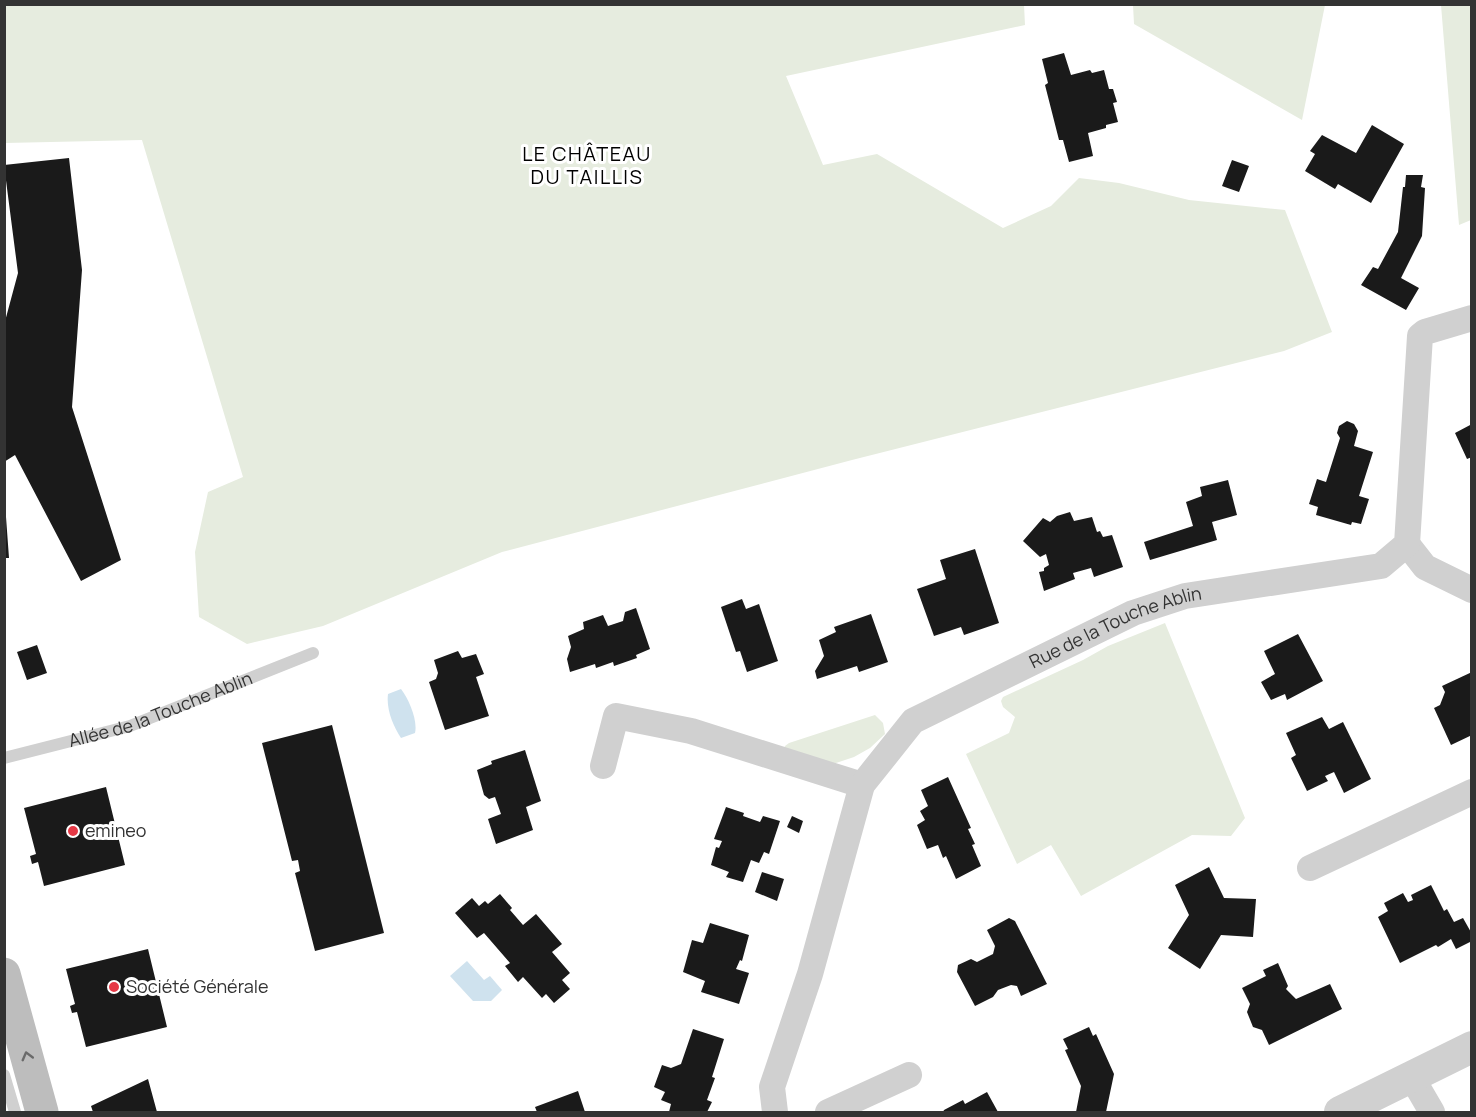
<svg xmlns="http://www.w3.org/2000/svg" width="1476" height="1117" viewBox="0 0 1476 1117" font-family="Manrope,sans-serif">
<rect width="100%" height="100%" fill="#fff"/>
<path fill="#e6ecdf" d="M 4,5 L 1024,5 L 1025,25 L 786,76 L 823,165 L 877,154 L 1003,228 L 1051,206 L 1079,178 L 1119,183 L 1189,200 L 1285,210 L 1332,332 L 1284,351 L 852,460 L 502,552 L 323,626 L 247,644 L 199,617 L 195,552 L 208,492 L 243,477 L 142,140 L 5,143 Z
M 1133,5 L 1325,5 L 1302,120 L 1134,24 Z
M 1441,5 L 1471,5 L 1471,220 L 1459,225 Z
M 1165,623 L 1245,818 L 1231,836 L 1192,835 L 1081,896 L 1051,845 L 1017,864 L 966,754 L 1009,733 L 1015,717 L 1003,707 L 1001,701 L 1003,697 L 1083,660 L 1108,646 Z
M 875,715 L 883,723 L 885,734 L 870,748 L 854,757 L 824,767 L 782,755 L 785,746 L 789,743 Z"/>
<path fill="#cfe2ee" d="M 401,689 C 409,699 418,721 415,733 L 401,738 C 393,726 386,709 388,694 Z
M 467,961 L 484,980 L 490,976 L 502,990 L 491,1001 L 473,1001 L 450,976 Z"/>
<path fill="#1a1a1a" d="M 1064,53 L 1071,75 L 1090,70 L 1092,73 L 1104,70 L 1109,89 L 1113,89 L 1117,102 L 1113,103 L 1118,122 L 1106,125 L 1106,128 L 1088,133 L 1093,156 L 1069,162 L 1063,140 L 1059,140 L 1045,85 L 1048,83 L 1042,59 Z
M 1372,125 L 1404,144 L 1371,203 L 1338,184 L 1335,189 L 1305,171 L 1315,154 L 1310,151 L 1322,135 L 1356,153 Z
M 69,158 L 82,270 L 72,407 L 121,560 L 81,581 L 15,455 L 4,462 L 4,325 L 18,273 L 4,165 Z
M 1232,160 L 1249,166 L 1239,192 L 1222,186 Z
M 1406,175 L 1423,175 L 1421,187 L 1425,188 L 1422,236 L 1401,278 L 1419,288 L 1406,310 L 1361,285 L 1373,267 L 1378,269 L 1398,232 L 1403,187 L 1405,187 Z
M 1347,421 L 1354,424 L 1358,431 L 1354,446 L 1373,452 L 1359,496 L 1369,499 L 1361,524 L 1352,522 L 1351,525 L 1316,515 L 1318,507 L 1309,504 L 1317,479 L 1326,482 L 1340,438 L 1337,433 L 1339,426 Z
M 1472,424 L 1472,457 L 1467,459 L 1455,433 Z
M 1228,480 L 1237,515 L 1212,522 L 1217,540 L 1150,560 L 1144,542 L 1193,526 L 1186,502 L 1202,496 L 1200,487 Z
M 1070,512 L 1074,521 L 1092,517 L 1097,532 L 1100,531 L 1103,537 L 1112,535 L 1123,567 L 1094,577 L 1091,568 L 1073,573 L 1075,579 L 1044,591 L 1039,572 L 1044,571 L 1044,568 L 1049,565 L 1046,554 L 1040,557 L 1023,541 L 1043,518 L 1050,522 L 1057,516 Z
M 4,517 L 6,517 L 9,558 L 4,558 Z
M 975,549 L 999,623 L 964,635 L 961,627 L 934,636 L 917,589 L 946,579 L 940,560 Z
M 742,599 L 746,609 L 759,604 L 778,661 L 747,672 L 740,651 L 736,652 L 721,607 Z
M 636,608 L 650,649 L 636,655 L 637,658 L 614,666 L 613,662 L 596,668 L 595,664 L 570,672 L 567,659 L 571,647 L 568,636 L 584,629 L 583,622 L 603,615 L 608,626 L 623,621 L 625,612 Z
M 871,614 L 888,662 L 859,672 L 857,666 L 817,679 L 815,671 L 824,656 L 819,640 L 836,632 L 834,627 Z
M 1298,634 L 1323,681 L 1287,700 L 1285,694 L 1271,700 L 1261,682 L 1275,674 L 1264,651 Z
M 37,645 L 47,673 L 27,680 L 17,652 Z
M 458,651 L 462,658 L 476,654 L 484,674 L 476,677 L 489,716 L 445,730 L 429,682 L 436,679 L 438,673 L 434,660 Z
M 1472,672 L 1472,735 L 1451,745 L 1434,708 L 1440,705 L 1445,692 L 1442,686 Z
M 1322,717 L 1329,729 L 1343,722 L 1371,779 L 1344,793 L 1334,772 L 1325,776 L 1328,781 L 1307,791 L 1291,758 L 1296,755 L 1286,733 Z
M 332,725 L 384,933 L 315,951 L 295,873 L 300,871 L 298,860 L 292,861 L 262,743 Z
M 525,750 L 541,801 L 526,807 L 533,830 L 496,844 L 488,819 L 501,814 L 495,797 L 489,799 L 484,795 L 477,770 L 492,764 L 491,761 Z
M 948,777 L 971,828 L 968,829 L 975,844 L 972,845 L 981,866 L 956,879 L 946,856 L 943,858 L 938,845 L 927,849 L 917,825 L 925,820 L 920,811 L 928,806 L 921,790 Z
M 106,787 L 125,865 L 44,886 L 38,862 L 32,864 L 30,856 L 36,854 L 24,808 Z
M 726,807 L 744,813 L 743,816 L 760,822 L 763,816 L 780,821 L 769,854 L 764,852 L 759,863 L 751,860 L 743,882 L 726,877 L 729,872 L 711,865 L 716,847 L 719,848 L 722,841 L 714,839 Z
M 792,816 L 803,821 L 799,833 L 787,827 Z
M 1209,867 L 1224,898 L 1256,899 L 1253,937 L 1221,935 L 1200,969 L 1168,948 L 1189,915 L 1175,885 Z
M 762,872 L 784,879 L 777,901 L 755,892 Z
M 1431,885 L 1444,911 L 1447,909 L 1454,922 L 1463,918 L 1472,934 L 1472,941 L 1456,949 L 1451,939 L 1438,947 L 1436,945 L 1400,963 L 1378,917 L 1388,911 L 1384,903 L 1403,893 L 1408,902 L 1413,900 L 1411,895 Z
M 500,894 L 512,908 L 510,910 L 523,925 L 536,914 L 562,944 L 552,952 L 570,973 L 562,980 L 570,989 L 554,1003 L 546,994 L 542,998 L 523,977 L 518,982 L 505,966 L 510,963 L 484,933 L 477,938 L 455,913 L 472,898 L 479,906 L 485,901 L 488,904 Z
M 1009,918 L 1015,921 L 1047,984 L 1021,996 L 1017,986 L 1011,985 L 998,990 L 993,997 L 975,1006 L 957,972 L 958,965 L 971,959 L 977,962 L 993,954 L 995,946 L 987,930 Z
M 710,923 L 749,935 L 742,961 L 740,960 L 736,969 L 749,973 L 739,1004 L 701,992 L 705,981 L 683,972 L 692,940 L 703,943 Z
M 148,949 L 167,1027 L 86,1047 L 77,1012 L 72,1013 L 70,1006 L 75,1004 L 66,969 Z
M 1278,963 L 1288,986 L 1286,989 L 1296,999 L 1330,984 L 1342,1009 L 1269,1045 L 1262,1030 L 1253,1027 L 1247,1012 L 1250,1004 L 1242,988 L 1266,976 L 1263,970 Z
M 1089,1027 L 1093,1036 L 1096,1034 L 1114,1074 L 1106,1112 L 1076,1112 L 1081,1086 L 1065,1050 L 1068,1049 L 1063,1039 Z
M 693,1029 L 724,1039 L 712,1077 L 715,1078 L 707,1100 L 712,1102 L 707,1112 L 669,1112 L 671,1104 L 661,1100 L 665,1092 L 654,1087 L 662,1065 L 671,1068 L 681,1064 Z
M 148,1079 L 157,1112 L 93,1112 L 91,1106 Z
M 578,1091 L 585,1112 L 537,1112 L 535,1107 Z
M 987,1092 L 998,1112 L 943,1112 L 944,1110 L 963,1100 L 965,1104 Z"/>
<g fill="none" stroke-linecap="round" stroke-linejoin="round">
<g stroke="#d0d0d0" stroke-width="12">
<path id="s1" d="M 4,758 L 130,726 L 313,653"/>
<path d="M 4,1075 L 15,1112"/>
</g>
<g stroke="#d0d0d0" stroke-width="26">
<path d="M 1407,544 L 1425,567 L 1472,590"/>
<path d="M 603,766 L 616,716 L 691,731 L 862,785"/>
<path d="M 1310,868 L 1472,792"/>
<path d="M 1411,1076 L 1432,1112"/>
<path id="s2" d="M 775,1112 L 772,1087 L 810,974 L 862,785 L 913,721 L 1133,613 L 1185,596 L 1381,566 L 1407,544 L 1420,336 L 1425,332 L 1472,318"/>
<path d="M 828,1112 L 909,1075"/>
</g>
<path stroke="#d0d0d0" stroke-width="32" d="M 1340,1112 L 1472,1047"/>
<path stroke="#bdbdbd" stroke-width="33" d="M 4,974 L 42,1112"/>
</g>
<defs><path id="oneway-chevron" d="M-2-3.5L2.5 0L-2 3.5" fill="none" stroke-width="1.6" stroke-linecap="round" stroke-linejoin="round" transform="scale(1.5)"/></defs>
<use stroke="#6a6a6a" href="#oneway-chevron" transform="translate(27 1056) rotate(-105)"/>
<g fill="#e63946" stroke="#fff" stroke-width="2">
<circle cx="73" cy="831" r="6"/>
<circle cx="114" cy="987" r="6"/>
</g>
<g text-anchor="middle" stroke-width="6" stroke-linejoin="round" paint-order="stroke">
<g font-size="18" fill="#333" stroke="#fff">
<text dy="6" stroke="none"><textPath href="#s2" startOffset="646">Rue de la Touche Ablin</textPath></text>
<text dy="6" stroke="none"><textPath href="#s1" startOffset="164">Allée de la Touche Ablin</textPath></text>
</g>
<g font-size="18" fill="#333" stroke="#fff" text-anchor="start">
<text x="85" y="837">emineo</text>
<text x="126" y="993">Société Générale</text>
</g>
<g font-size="20" letter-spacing="1.5" fill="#000" stroke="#fff">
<text x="587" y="161">LE CHÂTEAU<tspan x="587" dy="23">DU TAILLIS</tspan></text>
</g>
</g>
<rect width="1476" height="1117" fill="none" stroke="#333333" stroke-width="12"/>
</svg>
